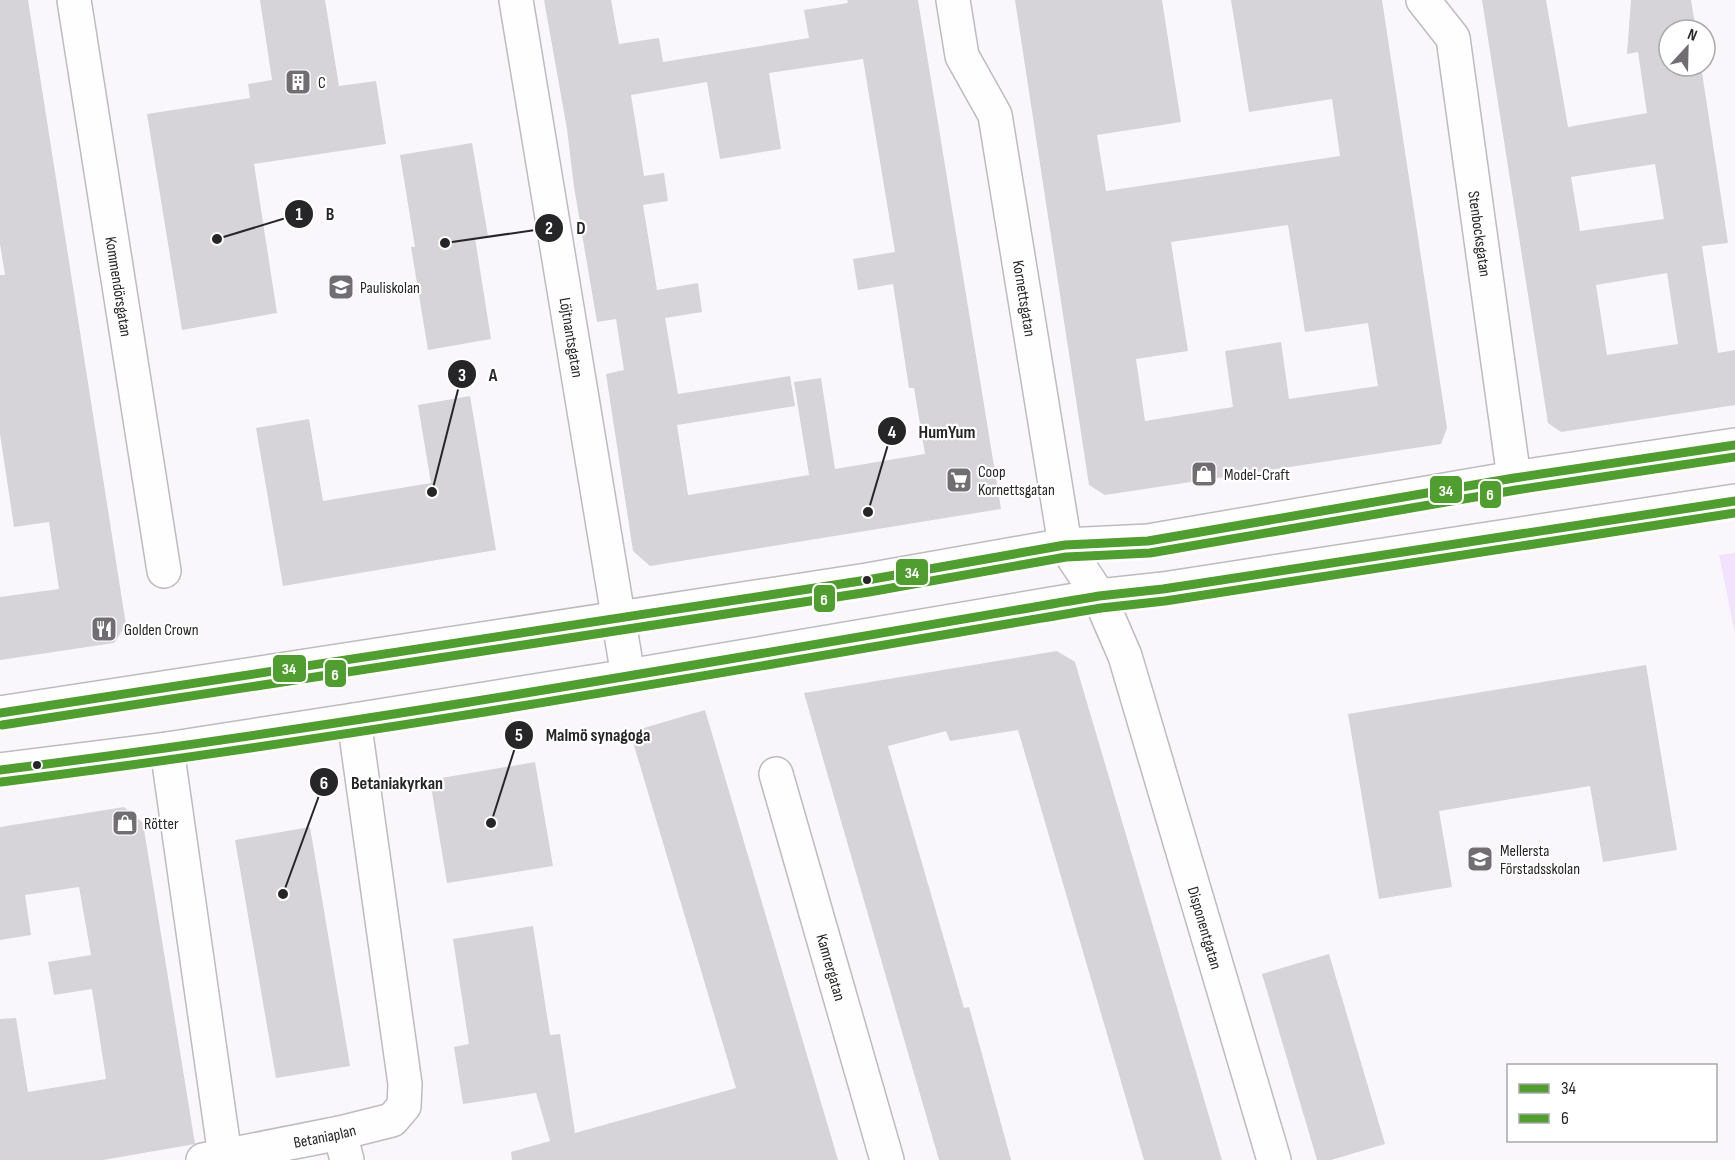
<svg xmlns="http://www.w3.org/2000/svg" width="1735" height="1160" viewBox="0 0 1735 1160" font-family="'Sofia Sans Condensed',sans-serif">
<rect width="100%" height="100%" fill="#faf7fc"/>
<path fill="#f2e2fd" d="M 1735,553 L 1735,634 L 1719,555 Z"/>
<path fill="#d6d4d8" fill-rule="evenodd" d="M 0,0 L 28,0 L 126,625 L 114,643 L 0,660 L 0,597 L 59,589 L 49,522 L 14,527 L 0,434 L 0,275 L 5,275 L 0,244 Z
M 260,0 L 325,0 L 339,86 L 376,81 L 386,144 L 254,164 L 277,313 L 182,330 L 147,114 L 250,98 L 248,84 L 272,80 Z
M 544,0 L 611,0 L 619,44 L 659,38 L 663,62 L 809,38 L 804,10 L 848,3 L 847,0 L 918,0 L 1001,509 L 650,566 L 633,551 L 606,374 L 624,370 L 616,319 L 597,322 L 574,187 L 567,129 ZM 863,59 L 895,252 L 853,259 L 858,290 L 893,284 L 909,388 L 914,388 L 925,454 L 835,469 L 821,378 L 794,382 L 809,475 L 688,495 L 677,425 L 795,406 L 790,376 L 678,394 L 665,318 L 702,312 L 698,283 L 657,290 L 643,205 L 668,201 L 664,173 L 644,176 L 631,95 L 707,82 L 720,159 L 781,149 L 769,73 Z
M 1015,0 L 1162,0 L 1181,122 L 1097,135 L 1106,191 L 1340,156 L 1332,99 L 1249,112 L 1231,0 L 1382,0 L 1447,428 L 1441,444 L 1105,495 L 1089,485 ZM 1288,225 L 1305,332 L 1368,323 L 1378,386 L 1289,399 L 1281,342 L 1225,351 L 1233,407 L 1145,421 L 1136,359 L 1188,351 L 1171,242 Z
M 1482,0 L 1546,0 L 1568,127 L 1647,113 L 1638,52 L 1627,54 L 1631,0 L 1691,0 L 1696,30 L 1669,30 L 1669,66 L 1701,66 L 1728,243 L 1702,246 L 1718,353 L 1735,350 L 1735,405 L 1561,432 L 1548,423 ZM 1655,164 L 1664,219 L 1580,231 L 1571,177 ZM 1667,273 L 1678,344 L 1607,355 L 1596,285 Z
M 472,143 L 488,236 L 475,238 L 491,339 L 428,350 L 411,247 L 415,247 L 400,155 Z
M 470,396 L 496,550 L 283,586 L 256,428 L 309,419 L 323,501 L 431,483 L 418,405 Z
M 1057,651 L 1075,662 L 1222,1160 L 1144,1160 L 1018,730 L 950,741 L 946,731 L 888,746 L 964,1008 L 969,1007 L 1011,1160 L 939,1160 L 804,693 Z
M 1646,665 L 1677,850 L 1603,862 L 1590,786 L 1439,811 L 1452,887 L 1379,899 L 1348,714 Z
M 705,710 L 838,1160 L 512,1160 L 511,1152 L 550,1141 L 536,1093 L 463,1104 L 454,1047 L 469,1044 L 453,939 L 533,926 L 550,1035 L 560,1034 L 575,1133 L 736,1088 L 630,732 Z
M 535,762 L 553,866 L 447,883 L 430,780 Z
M 124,807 L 143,823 L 195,1144 L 103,1160 L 0,1160 L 0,1019 L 16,1018 L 28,1092 L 106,1079 L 92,989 L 54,995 L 48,962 L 91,955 L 79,887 L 25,895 L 31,935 L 0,940 L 0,827 Z
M 310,827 L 350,1066 L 276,1078 L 235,840 Z
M 1329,954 L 1385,1144 L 1331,1160 L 1317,1160 L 1262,974 Z"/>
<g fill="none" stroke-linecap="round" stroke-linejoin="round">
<g stroke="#bdbbbe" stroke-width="36">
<g id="street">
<path id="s1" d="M 74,0 L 164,571"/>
<path id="s2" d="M 516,0 L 628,676"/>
<path id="s3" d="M 953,0 L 962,56 L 995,115 L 1065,545 L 1099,596 L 1125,656 L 1274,1160"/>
<path id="s4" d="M 1423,0 L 1453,38 L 1514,478"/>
<path d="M 167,749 L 225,1156"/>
<path id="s5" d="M 776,774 L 887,1160"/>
<path d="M 340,1133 L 347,1160"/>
<path id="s6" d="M 203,1160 L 340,1133 L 392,1120 L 404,1106 L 405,1084 L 354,720"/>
</g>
</g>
<g stroke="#bdbbbe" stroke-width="36">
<path id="secondary" d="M 0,713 L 867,580 L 1065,545 L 1148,541 L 1514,478 L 1735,445
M 0,770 L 167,749 L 354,720 L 628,676 L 1099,596 L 1163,589 L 1735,501"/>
</g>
<use href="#street" stroke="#fefeff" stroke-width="33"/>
<use href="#secondary" stroke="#fefeff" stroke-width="33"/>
<g stroke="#fff" stroke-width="14">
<path id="bus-1" d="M 0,713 L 867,580 L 1065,545 L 1148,541 L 1514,478 L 1735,445
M 0,770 C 368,724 733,658 1099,596 L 1163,589 L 1735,501"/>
</g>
<g stroke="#fff" stroke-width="14">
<path id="bus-2" d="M 2,725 L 869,592 L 1066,557 L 1150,553 L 1516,490 L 1735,457
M 1,782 C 370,736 735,670 1101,608 L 1165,601 L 1735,513"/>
</g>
<use href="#bus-1" stroke="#509e2f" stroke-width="9"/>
<use href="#bus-2" stroke="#509e2f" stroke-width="9"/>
</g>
<defs>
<g id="building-square" transform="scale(1.35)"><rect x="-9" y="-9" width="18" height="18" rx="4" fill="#706e72" stroke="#fff"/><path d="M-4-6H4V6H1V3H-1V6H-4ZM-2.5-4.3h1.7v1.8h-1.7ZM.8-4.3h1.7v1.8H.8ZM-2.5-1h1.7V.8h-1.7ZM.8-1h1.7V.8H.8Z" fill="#fff"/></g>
<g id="school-square" transform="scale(1.35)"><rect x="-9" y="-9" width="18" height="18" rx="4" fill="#706e72" stroke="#fff"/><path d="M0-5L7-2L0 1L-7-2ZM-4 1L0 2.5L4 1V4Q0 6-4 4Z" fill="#fff"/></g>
<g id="shop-square" transform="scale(1.35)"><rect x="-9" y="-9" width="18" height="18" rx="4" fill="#706e72" stroke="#fff"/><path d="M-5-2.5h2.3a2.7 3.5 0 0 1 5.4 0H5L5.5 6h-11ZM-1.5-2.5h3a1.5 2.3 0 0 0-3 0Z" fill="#fff"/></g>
<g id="supermarket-square" transform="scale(1.35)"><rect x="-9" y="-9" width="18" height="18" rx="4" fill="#706e72" stroke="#fff"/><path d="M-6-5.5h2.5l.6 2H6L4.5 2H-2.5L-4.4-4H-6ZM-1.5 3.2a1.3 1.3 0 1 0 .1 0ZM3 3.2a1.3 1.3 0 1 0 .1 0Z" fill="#fff"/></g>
<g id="restaurant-square" transform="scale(1.35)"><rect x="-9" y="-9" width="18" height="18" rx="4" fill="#706e72" stroke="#fff"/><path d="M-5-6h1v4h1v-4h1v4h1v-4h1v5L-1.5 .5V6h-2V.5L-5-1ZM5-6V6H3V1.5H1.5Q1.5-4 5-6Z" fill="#fff"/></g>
</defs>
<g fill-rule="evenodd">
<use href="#building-square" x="298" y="82"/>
<use href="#school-square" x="341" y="287"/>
<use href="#shop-square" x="1204" y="474"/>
<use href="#supermarket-square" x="959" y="480"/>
<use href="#restaurant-square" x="104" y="629"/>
<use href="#shop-square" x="125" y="823"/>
<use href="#school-square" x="1480" y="859"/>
</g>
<g fill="#262527" stroke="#fff" stroke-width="2">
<circle cx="867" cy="580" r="5"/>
<circle cx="37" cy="765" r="5"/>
</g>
<g text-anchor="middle" stroke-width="4.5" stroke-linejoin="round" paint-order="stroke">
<g font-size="16" fill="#262527" stroke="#fff" text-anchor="start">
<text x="318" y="88">C</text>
<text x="360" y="293">Pauliskolan</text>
<text x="978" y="477">Coop<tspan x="978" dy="18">Kornettsgatan</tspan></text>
<text x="1224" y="480">Model-Craft</text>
<text x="124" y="635">Golden Crown</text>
<text x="144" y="829">Rötter</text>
<text x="1500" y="856">Mellersta<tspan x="1500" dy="18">Förstadsskolan</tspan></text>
</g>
<g font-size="16" fill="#262527" stroke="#fff">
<text dy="6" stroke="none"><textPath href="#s4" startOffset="246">Stenbocksgatan</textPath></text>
<text dy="6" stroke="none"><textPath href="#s1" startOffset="290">Kommendörsgatan</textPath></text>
<text dy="6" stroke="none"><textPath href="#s3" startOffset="310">Kornettsgatan</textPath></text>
<text dy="6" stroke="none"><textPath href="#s2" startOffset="342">Löjtnantsgatan</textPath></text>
<text dy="6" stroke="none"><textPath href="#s3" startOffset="970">Disponentgatan</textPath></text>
<text dy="6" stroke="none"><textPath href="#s5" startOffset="201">Kamrergatan</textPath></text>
<text dy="6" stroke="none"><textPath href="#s6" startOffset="124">Betaniaplan</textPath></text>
</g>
</g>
<path fill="none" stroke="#262527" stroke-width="2" d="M217 239L299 214M445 243L549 228M432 492L462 374M868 512L892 431M491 823L519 735M283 894L324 782"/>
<g fill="#262527" stroke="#fff" stroke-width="2">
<circle cx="217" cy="239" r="6"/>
<circle cx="445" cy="243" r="6"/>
<circle cx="432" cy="492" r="6"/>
<circle cx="868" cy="512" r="6"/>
<circle cx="491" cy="823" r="6"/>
<circle cx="283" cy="894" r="6"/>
<circle cx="299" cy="214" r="15"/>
<circle cx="549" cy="228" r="15"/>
<circle cx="462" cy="374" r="15"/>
<circle cx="892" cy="431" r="15"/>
<circle cx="519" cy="735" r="15"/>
<circle cx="324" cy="782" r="15"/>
</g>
<g font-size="18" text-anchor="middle" font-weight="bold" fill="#fff">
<text x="299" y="220">1</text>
<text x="549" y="234">2</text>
<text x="462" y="381">3</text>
<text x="892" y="438">4</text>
<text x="519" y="741">5</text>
<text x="324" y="789">6</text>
</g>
<g font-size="18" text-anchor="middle" font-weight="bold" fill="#262527" stroke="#fff" stroke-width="4.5" stroke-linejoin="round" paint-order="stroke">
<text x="330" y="220">B</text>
<text x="581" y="234">D</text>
<text x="493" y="381">A</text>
<text x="947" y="438">HumYum</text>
<text x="598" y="741">Malmö synagoga</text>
<text x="397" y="789">Betaniakyrkan</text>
</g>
<g stroke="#fff" stroke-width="2">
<rect x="1429" y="475" width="34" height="29" rx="6" fill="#509e2f"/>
<rect x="1479" y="480" width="23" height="29" rx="6" fill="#509e2f"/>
<rect x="895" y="558" width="34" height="28" rx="6" fill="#509e2f"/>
<rect x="813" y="584" width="23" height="29" rx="6" fill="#509e2f"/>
<rect x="272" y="654" width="35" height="29" rx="6" fill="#509e2f"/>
<rect x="324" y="659" width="23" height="29" rx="6" fill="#509e2f"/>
</g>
<g font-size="16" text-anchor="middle" font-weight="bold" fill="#fff">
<text x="1446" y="496">34</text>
<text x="1490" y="500">6</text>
<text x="912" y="578">34</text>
<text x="824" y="605">6</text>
<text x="289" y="674">34</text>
<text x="335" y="680">6</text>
</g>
<rect x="1507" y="1064" width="210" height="78" fill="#ffffff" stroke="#a8a8a9" stroke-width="1.5"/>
<rect x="1519" y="1084" width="30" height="9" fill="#509e2f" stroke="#a8a8a9" stroke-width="1.5"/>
<text x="1561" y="1094" font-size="18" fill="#262527">34</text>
<rect x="1519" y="1114" width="30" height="9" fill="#509e2f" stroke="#a8a8a9" stroke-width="1.5"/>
<text x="1561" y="1124" font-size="18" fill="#262527">6</text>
<g transform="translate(1687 48) rotate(22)"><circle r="28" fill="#ffffff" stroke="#a8a8a9" stroke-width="1.5"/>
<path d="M0-4.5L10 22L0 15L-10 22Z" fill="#706e72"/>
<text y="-9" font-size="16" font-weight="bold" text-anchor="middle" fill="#262527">N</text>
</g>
</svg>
